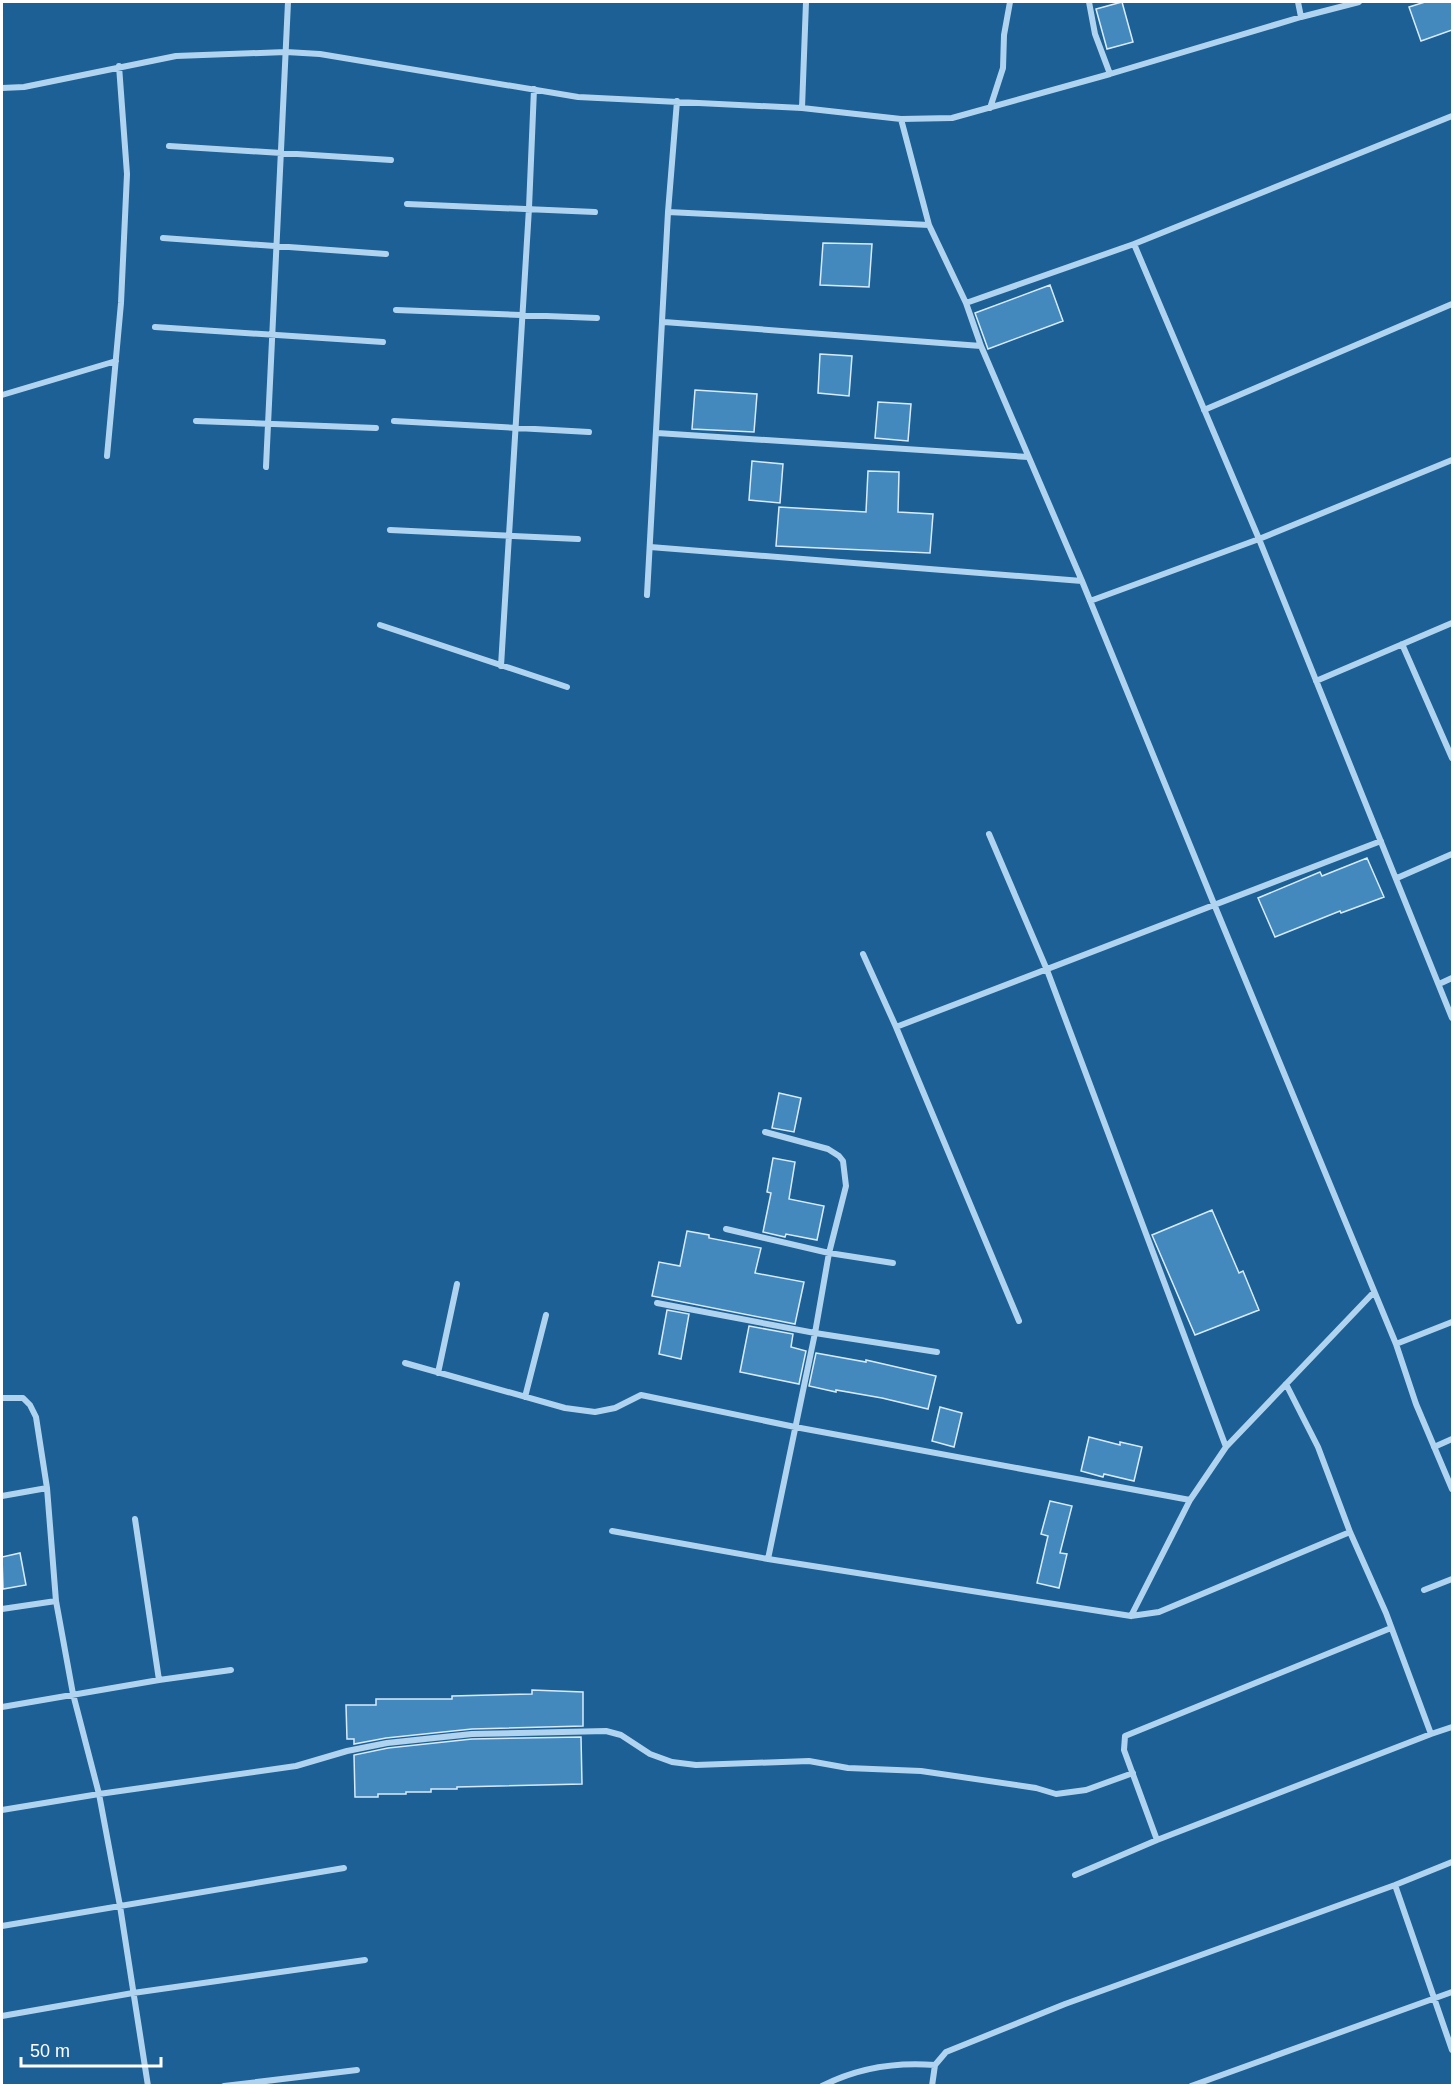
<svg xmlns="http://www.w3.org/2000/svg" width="1454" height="2087" viewBox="0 0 1454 2087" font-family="Helvetica,sans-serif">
<rect width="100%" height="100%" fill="#1c6096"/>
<path fill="#4489bd" stroke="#d7ebfb" stroke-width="1.5" d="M 1122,2 L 1133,42 L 1107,49 L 1096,9 Z
M 1425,2 L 1452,2 L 1452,30 L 1421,41 L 1409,7 Z
M 823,243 L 872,244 L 869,287 L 820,285 Z
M 1050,285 L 1063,321 L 988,349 L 975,313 Z
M 820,354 L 852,356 L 849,396 L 818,393 Z
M 695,390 L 757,394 L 754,432 L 692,429 Z
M 878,402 L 911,404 L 908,441 L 875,438 Z
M 752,461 L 783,464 L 780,503 L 749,500 Z
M 868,471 L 899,472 L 898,512 L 933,514 L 930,553 L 776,546 L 779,507 L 866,512 Z
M 1367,858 L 1384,897 L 1341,913 L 1340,911 L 1275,937 L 1258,898 L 1320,872 L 1322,876 Z
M 779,1093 L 801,1098 L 794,1132 L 772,1128 Z
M 773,1158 L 795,1162 L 789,1199 L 824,1206 L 817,1240 L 786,1234 L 785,1237 L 763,1232 L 771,1193 L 767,1192 Z
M 1212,1210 L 1239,1273 L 1243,1271 L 1259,1310 L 1195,1335 L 1152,1235 Z
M 687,1231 L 709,1235 L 709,1238 L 761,1248 L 755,1273 L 804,1282 L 795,1324 L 652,1296 L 659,1262 L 680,1266 Z
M 667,1310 L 689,1314 L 681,1359 L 659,1354 Z
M 749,1326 L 793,1334 L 791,1347 L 806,1351 L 799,1384 L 740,1372 Z
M 816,1353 L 866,1362 L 866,1360 L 936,1376 L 928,1409 L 882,1398 L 836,1390 L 836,1392 L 809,1386 Z
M 940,1407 L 962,1413 L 954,1447 L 932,1441 Z
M 1089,1437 L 1120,1445 L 1120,1442 L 1142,1447 L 1134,1481 L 1104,1474 L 1103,1477 L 1081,1471 Z
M 1050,1501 L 1072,1506 L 1060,1553 L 1067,1554 L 1059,1588 L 1037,1583 L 1048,1536 L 1041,1534 Z
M 20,1553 L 26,1585 L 3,1589 L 2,1557 Z
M 532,1690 L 583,1692 L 583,1726 L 472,1729 L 386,1738 L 354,1744 L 354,1739 L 347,1739 L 346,1705 L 376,1705 L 376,1699 L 452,1699 L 452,1696 L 532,1694 Z
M 581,1737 L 582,1784 L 457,1787 L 457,1789 L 431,1789 L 431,1792 L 406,1792 L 406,1794 L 378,1794 L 378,1797 L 355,1797 L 354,1755 L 388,1748 L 472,1739 Z"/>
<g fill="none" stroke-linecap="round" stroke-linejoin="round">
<path stroke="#b0d4f0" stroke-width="6" d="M 1298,2 L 1301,17
M 1110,74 L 1301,17 L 1359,2
M 2,88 L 24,87 L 176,56 L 286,52 L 320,54 L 578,97 L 802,108 L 901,119 L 952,118 L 1110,74 L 1095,34 L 1089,2
M 802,108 L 806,2
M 990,108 L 1003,68 L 1004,35 L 1010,2
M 901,119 L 929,225 L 966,303 L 981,346 L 1082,581 L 1214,904 L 1396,1344 L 1416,1404 L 1452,1489
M 169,146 L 391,160
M 407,204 L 595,212
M 668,212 L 929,225
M 163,238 L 386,254
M 1134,244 L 1259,539 L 1452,1018
M 966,303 L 1134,244 L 1452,116
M 396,310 L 597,318
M 664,322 L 981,346
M 155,327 L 383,342
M 2,395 L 116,361
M 1204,410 L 1452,304
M 196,421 L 376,428
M 394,421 L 589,432
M 657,433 L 1028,457
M 107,456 L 121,303 L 127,174 L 119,66
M 266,467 L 288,2
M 390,530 L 578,539
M 650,547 L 1082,581
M 647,595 L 668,212 L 677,101
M 1090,601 L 1259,539 L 1452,460
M 380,625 L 567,687
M 1402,644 L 1452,758
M 501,666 L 529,208 L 534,89
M 1316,681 L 1452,623
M 989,834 L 1047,970 L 1226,1447
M 1397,878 L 1452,854
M 863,954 L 896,1027 L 1019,1321
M 1439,984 L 1452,978
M 896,1027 L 1381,841
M 765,1132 L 828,1149 L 839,1156 L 843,1161 L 846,1186 L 829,1253 L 815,1333 L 768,1559
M 726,1229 L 829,1253 L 893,1263
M 657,1303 L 815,1333 L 937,1352
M 1396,1344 L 1452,1322
M 405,1363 L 565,1408 L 595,1412 L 615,1408 L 641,1395 L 795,1427 L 1190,1500
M 438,1373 L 457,1284
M 1286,1384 L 1318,1447 L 1350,1532 L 1386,1613 L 1431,1734
M 525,1397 L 546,1315
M 2,1398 L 23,1398 L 30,1405 L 36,1417 L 47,1488 L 56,1601 L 73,1694 L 99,1794 L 120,1906 L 148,2086
M 1434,1447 L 1452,1439
M 2,1496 L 47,1488
M 135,1519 L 159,1680
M 612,1531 L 768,1559 L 1131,1616 L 1159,1612 L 1350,1532
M 1424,1590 L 1452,1579
M 2,1609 L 56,1601
M 1131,1616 L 1190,1500 L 1226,1447 L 1374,1292
M 2,1707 L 159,1680 L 231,1670
M 2,1810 L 99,1794 L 296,1766 L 347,1751 L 387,1743 L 472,1734 L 606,1731 L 621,1735 L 650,1754 L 672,1762 L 696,1765 L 809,1761 L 848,1768 L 921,1771 L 1036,1788 L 1056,1794 L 1086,1790 L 1133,1773
M 1157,1840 L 1124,1750 L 1125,1736 L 1391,1628
M 1075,1875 L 1157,1840 L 1431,1734 L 1452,1727
M 1395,1885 L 1452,2050
M 2,1926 L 344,1868
M 2,2016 L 133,1993 L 365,1960
M 224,2086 L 357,2070
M 822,2086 C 857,2068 897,2062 935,2065
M 932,2086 L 935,2065 L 946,2052 L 1065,2004 L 1395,1885 L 1452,1862
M 1191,2086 L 1452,1992"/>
</g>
<rect width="1454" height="2087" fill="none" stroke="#ffffff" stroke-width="6"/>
<path d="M21 2057v9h140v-9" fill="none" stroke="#ffffff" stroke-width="3"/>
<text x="30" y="2057" font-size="18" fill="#ffffff" stroke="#1c6096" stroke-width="4.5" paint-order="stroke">50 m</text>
</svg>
